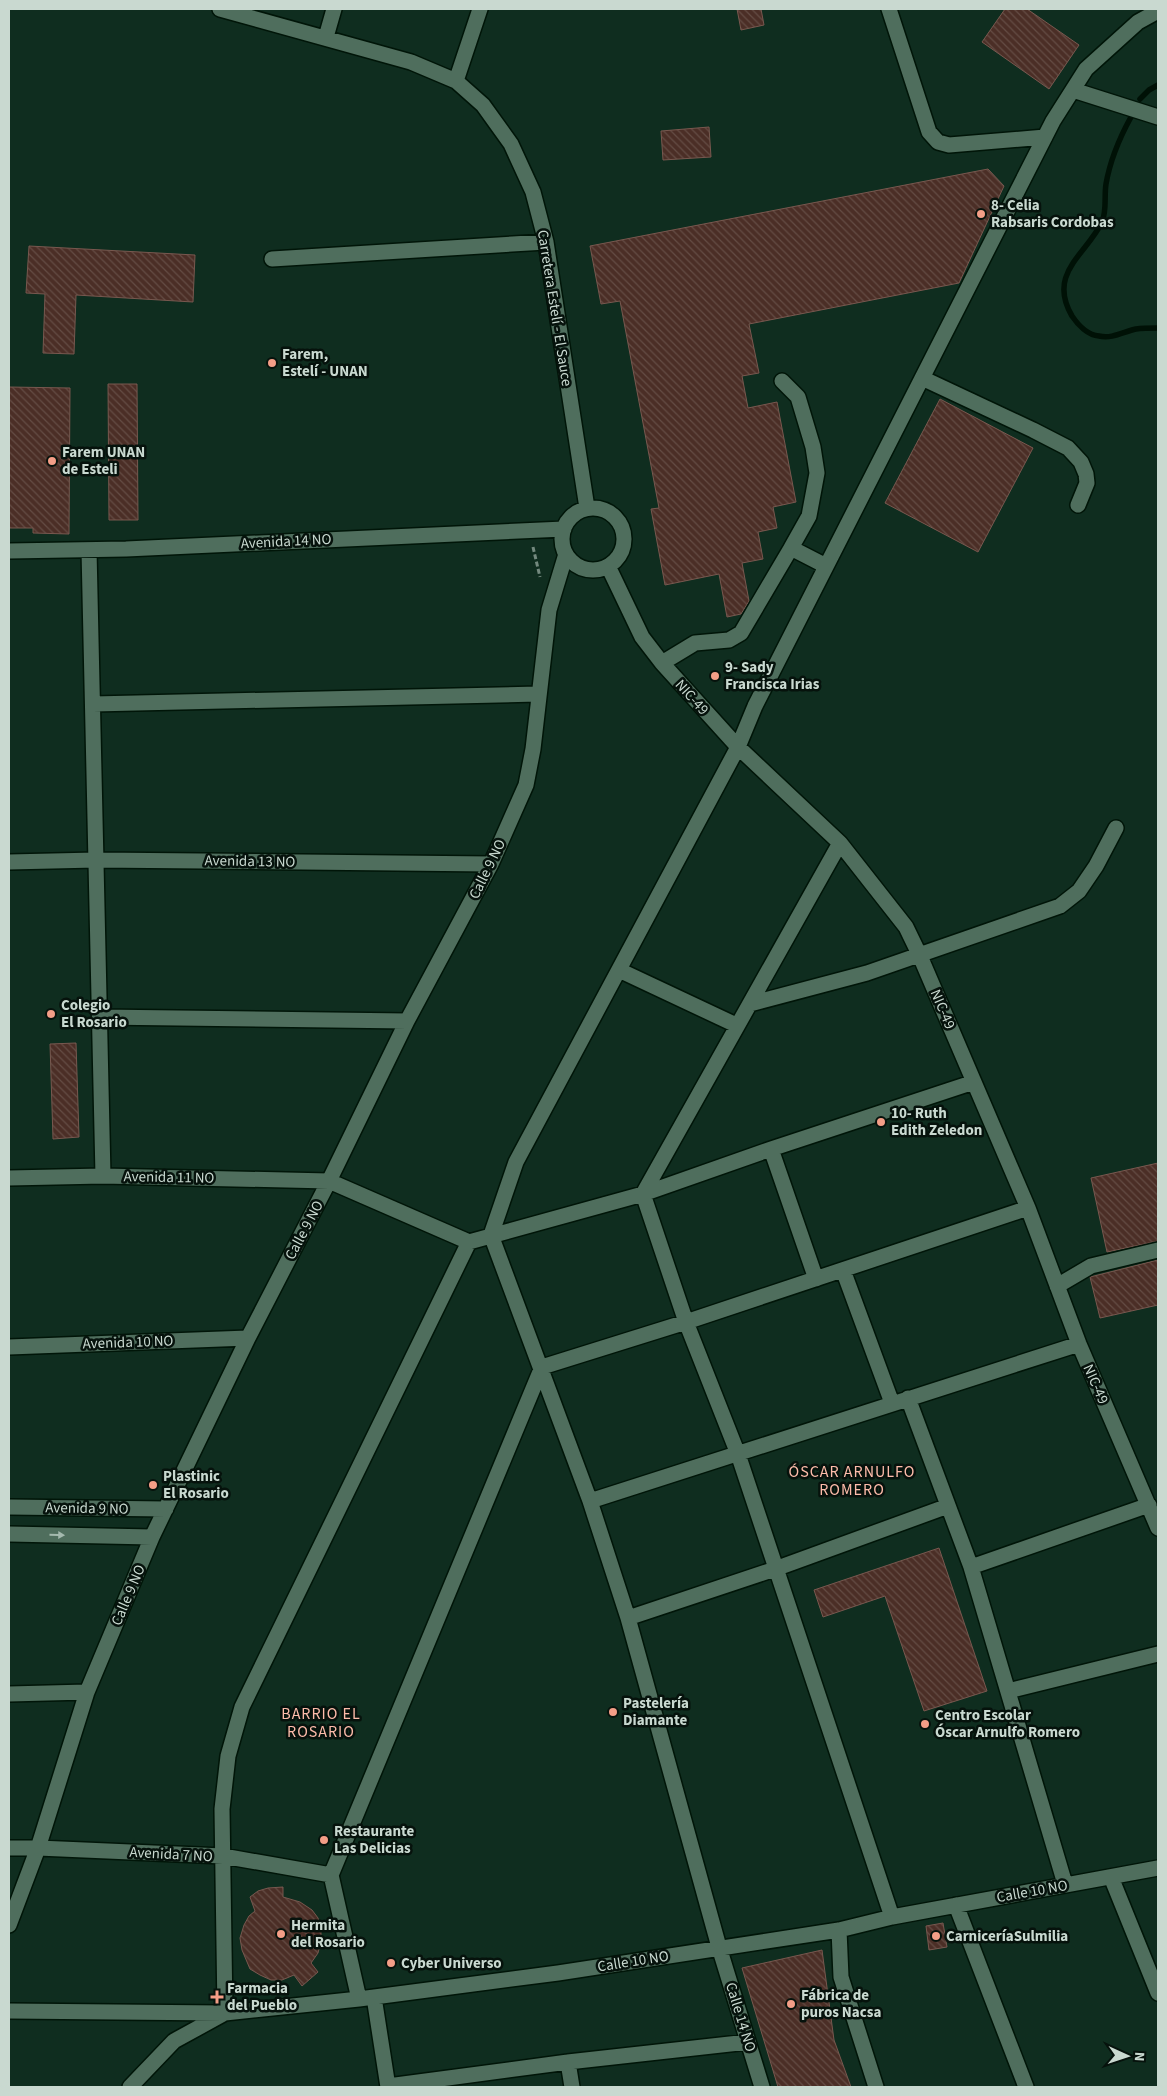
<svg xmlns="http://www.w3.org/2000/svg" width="1167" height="2096" viewBox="0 0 1167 2096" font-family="'Source Sans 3',sans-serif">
<defs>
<pattern id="building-back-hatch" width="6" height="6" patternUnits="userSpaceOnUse" patternTransform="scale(1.25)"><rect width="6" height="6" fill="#4b2e26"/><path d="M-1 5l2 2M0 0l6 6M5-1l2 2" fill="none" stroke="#644c44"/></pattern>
</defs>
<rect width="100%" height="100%" fill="#0f2d1f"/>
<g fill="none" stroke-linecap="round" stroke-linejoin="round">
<path stroke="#001106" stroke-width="5.5" d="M 1140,99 L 1149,90 L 1158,85
M 1131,117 C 1120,137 1110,161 1106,184 C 1104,196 1107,211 1102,222 C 1086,255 1047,273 1072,316 C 1078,325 1088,335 1099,336 C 1112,339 1123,332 1136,329 C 1143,328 1151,328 1158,328"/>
</g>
<path fill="url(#building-back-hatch)" stroke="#78584f" d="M 737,9 L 761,9 L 764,25 L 741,30 Z
M 1005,9 L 1027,9 L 1079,45 L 1049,89 L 982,42 Z
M 709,127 L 711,157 L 663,160 L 661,131 Z
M 988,169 L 1004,186 L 959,283 L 749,324 L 759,373 L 742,376 L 748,408 L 777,402 L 796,502 L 773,507 L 777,528 L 758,532 L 763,559 L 742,563 L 749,601 L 741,614 L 727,617 L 719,574 L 665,585 L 651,509 L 659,508 L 620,301 L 601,304 L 590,246 Z
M 29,246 L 195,255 L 193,302 L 76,295 L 74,354 L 43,353 L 45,294 L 26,293 Z
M 108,384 L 137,384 L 138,520 L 109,520 Z
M 9,387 L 70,388 L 69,534 L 33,533 L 33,528 L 9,528 Z
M 940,399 L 1033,448 L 978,552 L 885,503 Z
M 76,1043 L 79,1137 L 53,1139 L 50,1044 Z
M 1158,1163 L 1158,1241 L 1107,1252 L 1091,1178 Z
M 1158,1260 L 1158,1305 L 1100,1318 L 1090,1277 Z
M 939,1548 L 987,1691 L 924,1711 L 885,1596 L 823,1617 L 814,1590 Z
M 283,1887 L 283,1897 L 300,1902 L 312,1910 L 318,1918 L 321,1930 L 321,1941 L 318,1953 L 311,1963 L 318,1972 L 302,1986 L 294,1975 L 282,1980 L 271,1980 L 260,1975 L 250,1969 L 242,1950 L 240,1938 L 244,1925 L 249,1916 L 255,1911 L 250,1897 L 258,1891 L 268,1888 Z
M 943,1923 L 947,1947 L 929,1950 L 926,1926 Z
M 822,1950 L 834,2040 L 851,2087 L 778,2087 L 742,1968 Z"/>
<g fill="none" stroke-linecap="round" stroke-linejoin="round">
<g stroke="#001508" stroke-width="18">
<path id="minor" d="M 220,9 L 411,62 L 456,81 L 483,105 L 511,144 L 533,192 L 546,242 L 587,508
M 889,9 L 929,132 L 938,142 L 949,145 L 1045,137
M 326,37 L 334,9
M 456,81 L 480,9
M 1073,90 L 1158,117
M 272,259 L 546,242
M 922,378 L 1033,430 L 1068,448 L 1081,462 L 1086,474 L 1087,483 L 1078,505
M 782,381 L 798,397 L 813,447 L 817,473 L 809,516 L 791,548
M562 539a31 31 0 1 1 62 0a31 31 0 1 1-62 0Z
M 89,550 L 103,1176
M 9,551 L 126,549 L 564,529
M 608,566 L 642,637 L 662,663 L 738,747 L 840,843 L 906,927 L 920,956 L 1028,1208 L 1079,1344 L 1158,1528
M 662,663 L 695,643 L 729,640 L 741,633 L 791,548 L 826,566
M 93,704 L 538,694
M 840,843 L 643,1194 L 686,1322 L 738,1454 L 892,1917
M 9,862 L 96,860 L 491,864
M 619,970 L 736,1025
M 750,1004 L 867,973 L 1060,906 L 1079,891 L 1096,866 L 1116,828
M 100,1017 L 407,1021
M 771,1149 L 816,1279
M 9,1178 L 103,1176 L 329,1181 L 469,1242
M 843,1270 L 892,1403
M 1057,1286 L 1091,1266 L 1158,1250
M 9,1347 L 248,1338
M 908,1398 L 971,1567 L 1065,1884
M 590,1501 L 1079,1344
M 9,1507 L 166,1509
M 9,1534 L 152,1537
M 971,1567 L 1149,1505
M 628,1618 L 775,1569 L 948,1506
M 1008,1691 L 1158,1654
M 9,1694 L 87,1692
M 9,1848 L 38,1848 L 223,1856 L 331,1875
M 1111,1877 L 1158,1993
M 956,1905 L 1026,2087
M 9,1925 L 38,1848 L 87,1692 L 152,1537 L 248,1338 L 329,1181 L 407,1021 L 491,864 L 526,785 L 533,749 L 549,610 L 566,554
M 839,1930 L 841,1977 L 876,2087
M 374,1997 L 388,2087
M 359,1999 L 331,1875 L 542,1367 L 686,1322 L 1028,1208
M 9,2011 L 223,2013
M 225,2013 L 222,1809 L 228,1756 L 242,1707 L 469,1242 L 643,1194 L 771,1149 L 974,1082
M 568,2062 L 572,2087
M 388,2086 L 568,2062 L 748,2042
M 130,2087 L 174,2041 L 225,2013 L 359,1999 L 558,1973 L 839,1930 L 892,1917 L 1158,1868
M 762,2087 L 719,1947 L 628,1618 L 590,1501 L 491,1235 L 516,1162 L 738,747 L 755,706 L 1053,121 L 1086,69 L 1138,22 L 1158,11"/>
</g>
<path stroke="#73897e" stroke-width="3" stroke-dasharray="5 2.5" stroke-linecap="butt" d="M 533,547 L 540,577"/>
<use href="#minor" stroke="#4f6e5d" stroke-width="15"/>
</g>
<defs><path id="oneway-solid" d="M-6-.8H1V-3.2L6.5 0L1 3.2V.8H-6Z" transform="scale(1.25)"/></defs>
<use fill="#a4b9ae" href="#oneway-solid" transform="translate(57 1535) rotate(1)"/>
<g fill="#f49e87" stroke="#06120c" stroke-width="2">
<circle cx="981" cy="214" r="5"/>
<circle cx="272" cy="363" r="5"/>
<circle cx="52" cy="461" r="5"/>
<circle cx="715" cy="676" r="5"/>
<circle cx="51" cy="1014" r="5"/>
<circle cx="881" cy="1122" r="5"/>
<circle cx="153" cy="1485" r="5"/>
<circle cx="613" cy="1712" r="5"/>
<circle cx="925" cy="1724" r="5"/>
<circle cx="324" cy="1840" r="5"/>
<circle cx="281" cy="1934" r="5"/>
<circle cx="936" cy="1936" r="5"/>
<circle cx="391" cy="1963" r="5"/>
<path d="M214.5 1989.5h5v5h5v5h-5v5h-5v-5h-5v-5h5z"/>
<circle cx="791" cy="2004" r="5"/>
</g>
<g text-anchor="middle" stroke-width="5" stroke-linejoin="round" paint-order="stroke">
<g font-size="15" font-weight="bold" fill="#c9d9d0" stroke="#06120c" text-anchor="start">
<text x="991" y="210">8- Celia<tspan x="991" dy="17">Rabsaris Cordobas</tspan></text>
<text x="282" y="359">Farem,<tspan x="282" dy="17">Estelí - UNAN</tspan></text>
<text x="62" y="457">Farem UNAN<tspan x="62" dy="17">de Esteli</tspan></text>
<text x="725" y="672">9- Sady<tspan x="725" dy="17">Francisca Irias</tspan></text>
<text x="61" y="1010">Colegio<tspan x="61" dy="17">El Rosario</tspan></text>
<text x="891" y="1118">10- Ruth<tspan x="891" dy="17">Edith Zeledon</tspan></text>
<text x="163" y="1481">Plastinic<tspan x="163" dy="17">El Rosario</tspan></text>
<text x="623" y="1708">Pastelería<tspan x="623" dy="17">Diamante</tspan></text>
<text x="935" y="1720">Centro Escolar<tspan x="935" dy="17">Óscar Arnulfo Romero</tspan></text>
<text x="334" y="1836">Restaurante<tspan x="334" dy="17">Las Delicias</tspan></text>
<text x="291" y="1930">Hermita<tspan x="291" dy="17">del Rosario</tspan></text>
<text x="946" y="1941">CarniceríaSulmilia</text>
<text x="401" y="1968">Cyber Universo</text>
<text x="227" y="1993">Farmacia<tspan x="227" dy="17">del Pueblo</tspan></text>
<text x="801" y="2000">Fábrica de<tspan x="801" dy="17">puros Nacsa</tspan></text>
</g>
<g font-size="15" fill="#c9d9d0" stroke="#06120c">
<text transform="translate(555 308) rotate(81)" y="5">Carretera Estelí - El Sauce</text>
<text transform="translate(286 541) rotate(-3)" y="5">Avenida 14 NO</text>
<text transform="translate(692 697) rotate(48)" y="5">NIC-49</text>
<text transform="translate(250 861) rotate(1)" y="5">Avenida 13 NO</text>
<text transform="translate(487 869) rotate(-64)" y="5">Calle 9 NO</text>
<text transform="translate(943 1009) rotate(67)" y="5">NIC-49</text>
<text transform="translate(169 1177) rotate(1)" y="5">Avenida 11 NO</text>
<text transform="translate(304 1230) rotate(-62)" y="5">Calle 9 NO</text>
<text transform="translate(128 1342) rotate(-2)" y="5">Avenida 10 NO</text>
<text transform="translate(1096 1384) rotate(66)" y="5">NIC-49</text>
<text transform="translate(87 1508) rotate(1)" y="5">Avenida 9 NO</text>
<text transform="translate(128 1595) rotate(-67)" y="5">Calle 9 NO</text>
<text transform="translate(171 1854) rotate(3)" y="5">Avenida 7 NO</text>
<text transform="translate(1032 1891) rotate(-10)" y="5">Calle 10 NO</text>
<text transform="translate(633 1961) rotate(-9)" y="5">Calle 10 NO</text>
<text transform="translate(741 2017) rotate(73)" y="5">Calle 14 NO</text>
</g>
<g font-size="16" letter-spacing="1" fill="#fdbcaa" stroke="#06120c">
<text x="852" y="1477">ÓSCAR ARNULFO<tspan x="852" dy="18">ROMERO</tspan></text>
<text x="321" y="1719">BARRIO EL<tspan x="321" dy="18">ROSARIO</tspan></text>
</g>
</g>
<rect width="1167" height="2096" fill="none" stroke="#c9d9d0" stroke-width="20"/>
<g transform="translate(1127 2056) rotate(93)" stroke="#06120c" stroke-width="4" paint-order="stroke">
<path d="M0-4L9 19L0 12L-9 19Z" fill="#c9d9d0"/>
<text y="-8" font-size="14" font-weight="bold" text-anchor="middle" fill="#c9d9d0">N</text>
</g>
</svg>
